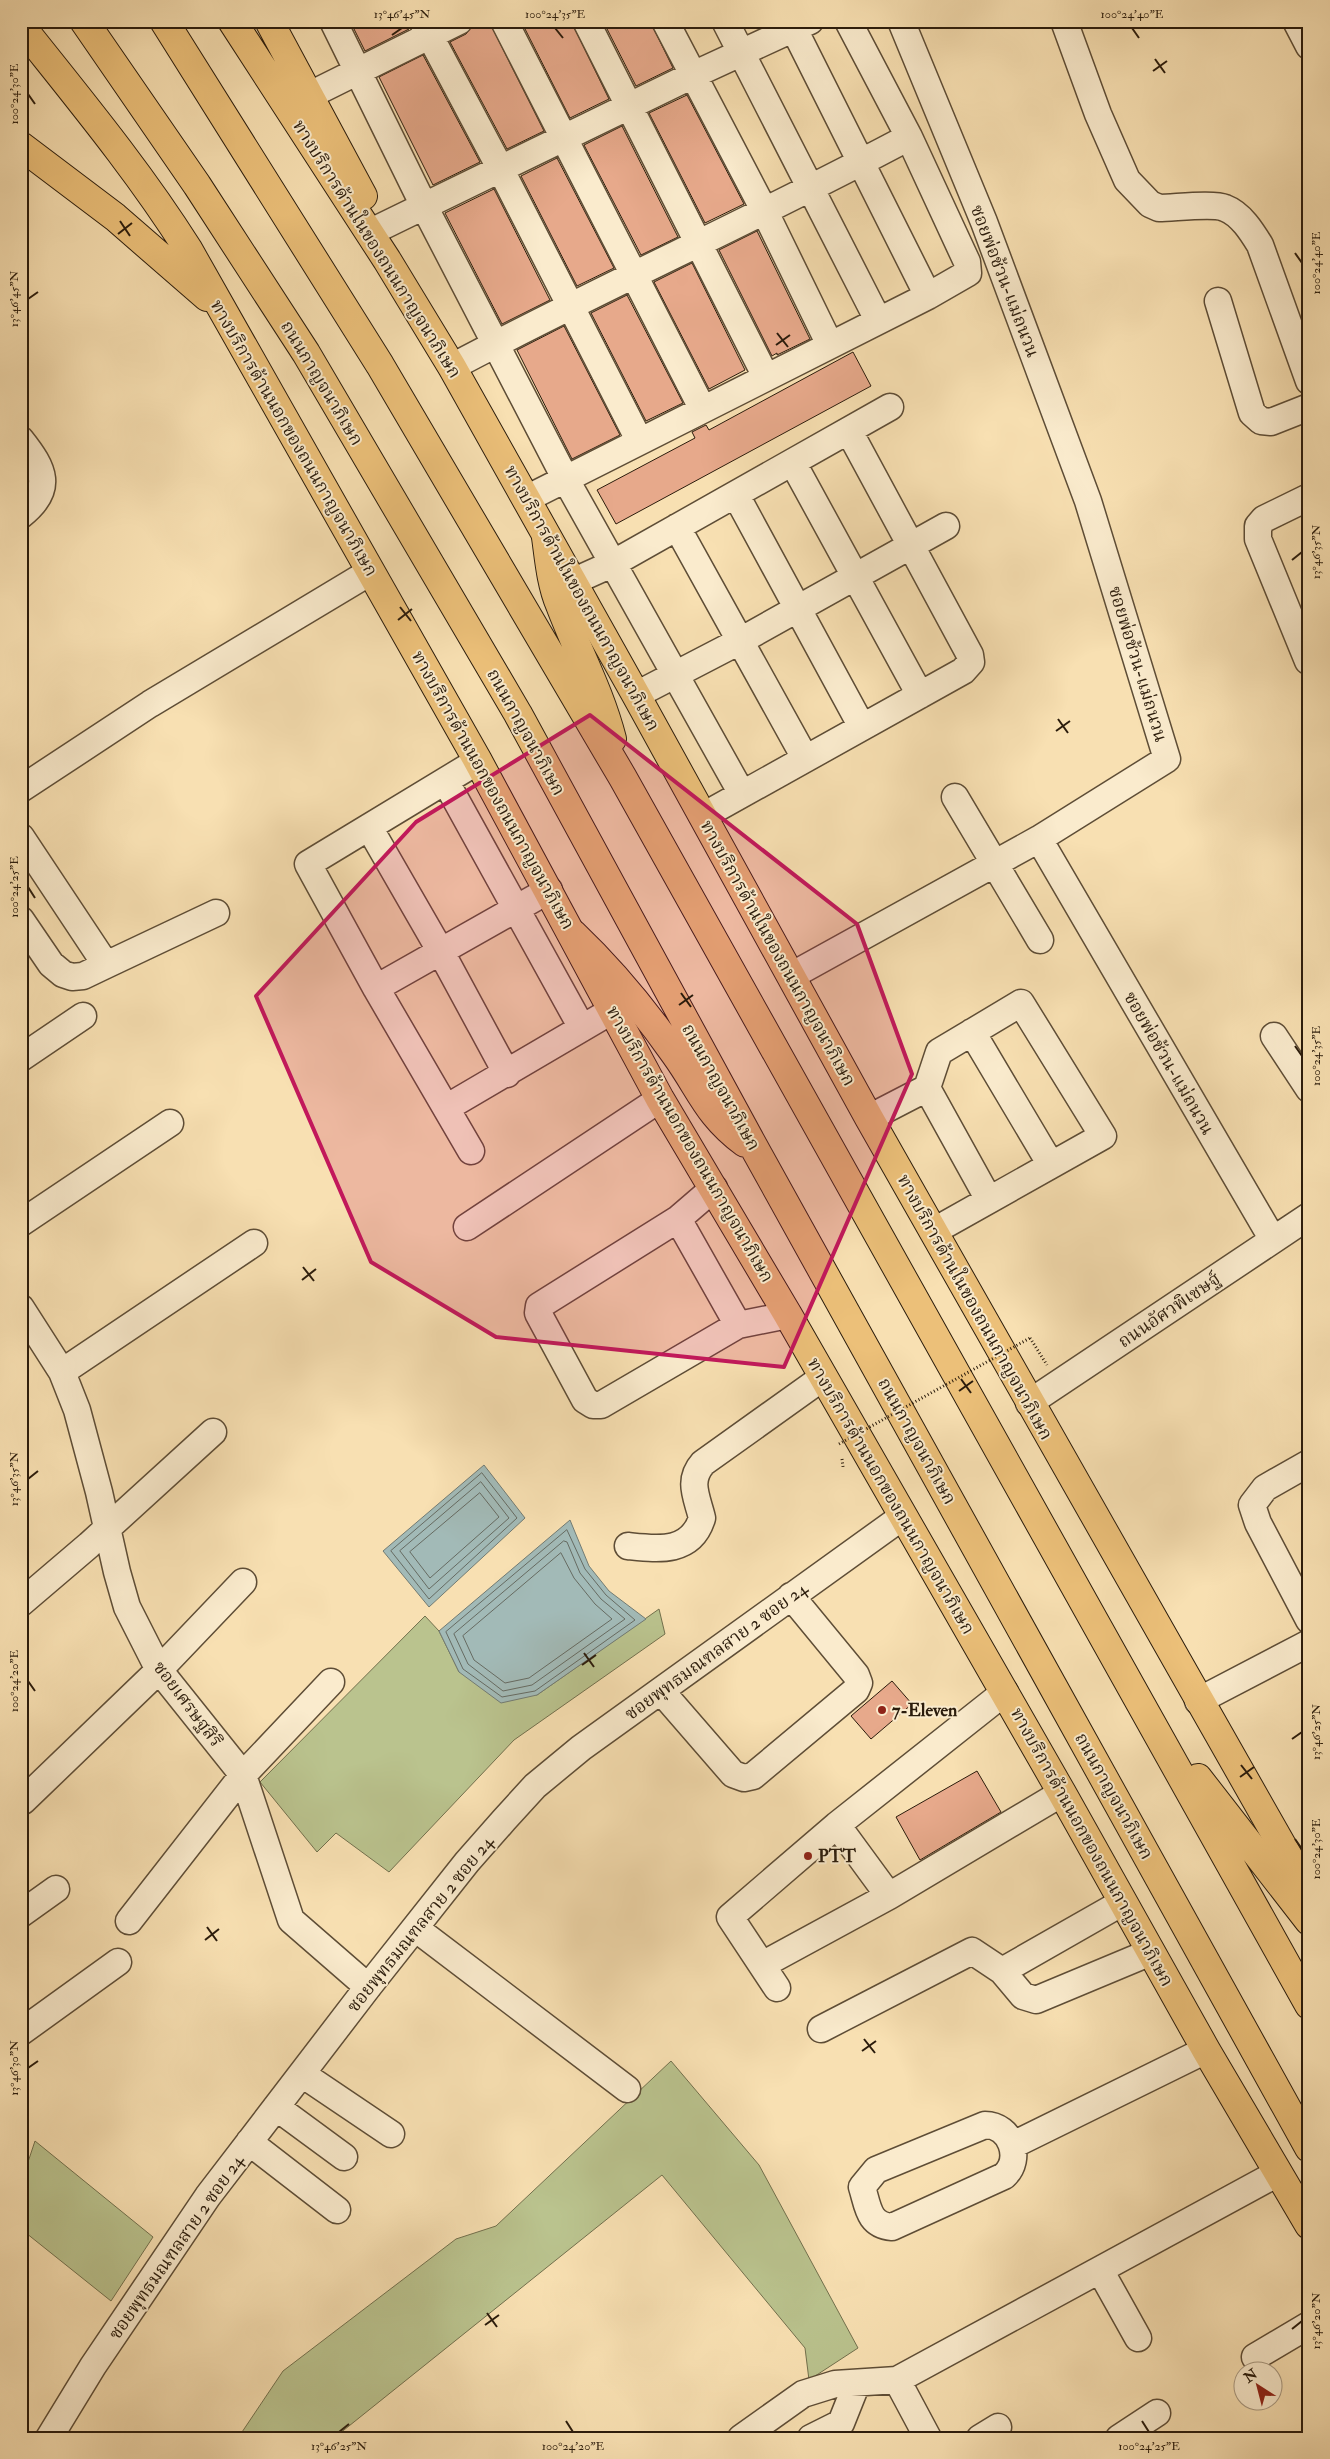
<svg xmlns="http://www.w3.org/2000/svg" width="1330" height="2459" viewBox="0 0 1330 2459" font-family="'IM FELL Double Pica','Noto Serif Thai',serif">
<rect width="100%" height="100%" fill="#f8e0b2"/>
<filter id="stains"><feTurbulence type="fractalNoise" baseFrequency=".004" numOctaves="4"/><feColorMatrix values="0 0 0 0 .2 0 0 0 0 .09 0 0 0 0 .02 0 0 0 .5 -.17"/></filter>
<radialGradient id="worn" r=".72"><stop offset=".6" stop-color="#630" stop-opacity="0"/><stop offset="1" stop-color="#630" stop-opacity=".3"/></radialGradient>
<path fill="#bac38e" stroke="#72704d" d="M 659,1609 L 665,1634 L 514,1740 L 389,1872 L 336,1833 L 317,1852 L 260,1782 L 425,1616 L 439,1631 L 459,1672 L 537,1695 Z
M 671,2061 L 759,2165 L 858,2348 L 809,2380 L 805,2348 L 662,2175 L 334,2438 L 238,2438 L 283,2371 L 456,2239 L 496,2226 Z
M 35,2141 L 153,2237 L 111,2301 L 21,2229 L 21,2183 Z"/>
<path fill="#a2bab7" stroke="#727b73" d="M 484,1465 L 525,1518 L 429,1607 L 383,1551 Z
M 570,1520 L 589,1566 L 609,1591 L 646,1619 L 537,1695 L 501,1703 L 459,1672 L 439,1631 Z"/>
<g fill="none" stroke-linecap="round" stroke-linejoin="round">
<path stroke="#666b62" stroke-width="1" d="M 482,1473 L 517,1518 L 429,1599 L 391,1551 Z
M 481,1482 L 509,1518 L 429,1589 L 400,1551 Z
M 480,1493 L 499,1517 L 430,1578 L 410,1552 Z
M 567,1530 L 585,1569 L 606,1595 L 635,1620 L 535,1691 L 502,1697 L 463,1669 L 446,1632 Z
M 564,1541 L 567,1542 L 580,1573 L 601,1599 L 625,1619 L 532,1685 L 503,1691 L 468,1664 L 454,1634 Z
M 561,1553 L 574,1578 L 595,1604 L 612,1619 L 529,1678 L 505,1683 L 474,1660 L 463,1636 Z"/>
</g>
<path fill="#e7a98b" stroke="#2b1c0c" d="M 350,21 L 407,21 L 409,29 L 365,51 Z
M 481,21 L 489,21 L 544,131 L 507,149 L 450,42 L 466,34 L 473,25 Z
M 521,21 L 571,21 L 609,99 L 570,118 Z
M 603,21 L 650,21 L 673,68 L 636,86 Z
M 423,55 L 480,162 L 433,185 L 379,77 Z
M 687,95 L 744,204 L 705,223 L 649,113 Z
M 622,126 L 678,237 L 641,255 L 584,145 Z
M 557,158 L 614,268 L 577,286 L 521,176 Z
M 494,189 L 550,300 L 502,324 L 445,213 Z
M 757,231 L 810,339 L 777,355 L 777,353 L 772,356 L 719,250 Z
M 692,263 L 745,370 L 709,389 L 654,282 Z
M 627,295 L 683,403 L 646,421 L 591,313 Z
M 564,326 L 620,435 L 572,459 L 517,350 Z
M 853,352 L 871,386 L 616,524 L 597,490 L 695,438 L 692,432 L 706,425 L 709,430 Z
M 892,1681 L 912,1704 L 871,1739 L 851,1716 Z
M 977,1771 L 1001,1812 L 920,1860 L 896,1817 Z"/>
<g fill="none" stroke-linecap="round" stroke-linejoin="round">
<g stroke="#5e4d36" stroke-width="29">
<path id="minor" d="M 333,21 L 424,206 L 565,478 L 742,794
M 422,21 L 500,168 L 639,440
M 504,21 L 702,408
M 586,21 L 766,377
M 665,21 L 765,212 L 830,345
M 725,21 L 878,320
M 790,21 L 928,296
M 901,21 L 984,222 L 1088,501 L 1167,759 L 1039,839 L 1273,1240
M 1064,21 L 1098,114 L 1127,180 L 1150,204 L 1159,208 C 1174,208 1213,203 1225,208 C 1241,214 1252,232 1260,245 L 1309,381
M 1296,21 L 1309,46
M 310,95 L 459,21
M 377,229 L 693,75 L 810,21
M 1218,301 L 1252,413 L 1261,421 L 1271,422 L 1309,407
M 452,367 C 602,287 758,218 909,137
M 21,440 C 44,469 54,489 21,515
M 793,463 L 920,695
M 736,495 L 862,727
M 526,499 L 928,296 L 968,273 L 967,262 L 909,137 L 848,21
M 677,527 L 805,758
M 572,582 L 612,564 L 890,407
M 1308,661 L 1258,539 L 1258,526 L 1264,519 L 1309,497
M 636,695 L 740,641 L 946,526
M 446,782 L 582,1028
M 21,789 L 150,704 L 370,572
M 955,797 L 1040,940
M 703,816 L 963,671 L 971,662 L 970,655 L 849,431
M 369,827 L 441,952 L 507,1074
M 21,837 L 106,965
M 21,920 L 51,964 L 63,974 L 72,977 L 83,976 L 106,965 L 216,913
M 791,976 L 1039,839
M 376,988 L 549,890
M 972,1032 L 1051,1165
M 1274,1036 L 1309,1089
M 21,1058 L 83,1016
M 927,1088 L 989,1200
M 446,1108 L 613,1010
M 869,1118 L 927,1088 L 939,1052 L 1021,1003 L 1103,1136 L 934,1231
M 471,1151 L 376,988 L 308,864 L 478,761
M 714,1188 L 678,1219 L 539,1306 L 538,1313 L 585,1400 L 593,1405 L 601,1405 L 738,1325 L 788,1315
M 678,1219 L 738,1325
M 21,1223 L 170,1123
M 467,1227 L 660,1099
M 21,1308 L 62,1372 L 77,1410 L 99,1492 L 117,1572 L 127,1607 L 159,1670 L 243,1775 L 291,1920 L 368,1987
M 62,1372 L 254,1243
M 1029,1403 L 1309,1216
M 1309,1463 L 1265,1488 L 1252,1505 L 1258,1523 L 1309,1620
M 628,1546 C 657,1549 691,1554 702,1518 C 697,1497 687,1481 703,1463 L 822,1378
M 21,1603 L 89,1545 L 213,1432
M 661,1691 L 733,1774 L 744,1778 L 753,1776 L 856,1690 L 859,1683 L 856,1675 L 791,1596
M 1005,1692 L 837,1825 L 889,1896 L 1062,1793
M 1198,1701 L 1309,1643
M 23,1801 L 159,1670 L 243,1582
M 1123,1902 L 1002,1971 L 1023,1996 L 1036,2000 L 1151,1952
M 21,1914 L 56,1889
M 129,1921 L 243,1775 L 331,1682
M 415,1928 L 627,2089
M 762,1965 L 889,1896
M 777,1988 L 730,1917 L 837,1825
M 821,2029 L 972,1951 L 1002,1971
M 21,2032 L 118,1962
M 302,2074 L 391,2134
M 276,2107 L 344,2157
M 985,2125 C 1011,2125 1023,2159 1004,2176 L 892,2227 C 868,2225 868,2206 862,2187 L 876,2170 Z
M 249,2142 L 337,2210
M 1013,2145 L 1206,2050
M 1100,2270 L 1138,2338
M 1255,2357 L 1309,2325
M 897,2380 L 928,2438
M 49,2438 L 93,2366 L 208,2196 L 368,1987 L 467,1862 L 504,1820 L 535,1786 L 581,1748 L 902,1517
M 741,2438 L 803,2394 L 835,2384 L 897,2380 L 1278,2173
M 811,2438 L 841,2423 L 857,2383
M 980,2438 L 998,2427
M 1119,2438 L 1157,2413"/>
</g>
<g stroke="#2b1c0c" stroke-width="30">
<path id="major" d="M 232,21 L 387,260 L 452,367 L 636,695 L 869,1118 L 1309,1893
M 269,21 L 363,196
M 21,26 C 79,99 138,170 188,249 L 478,761 L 660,1099 L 788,1315 L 1062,1793 L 1206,2050 L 1309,2225
M 21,146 L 115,217 L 207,297"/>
</g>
<g stroke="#2b1c0c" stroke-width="30">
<path id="highway" d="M 84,21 L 197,185 L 306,353 L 518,714 L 756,1151 L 1309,2148
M 164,21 L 380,365 L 623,778 L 1309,2005
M 546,537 C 549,559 551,584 560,605 C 577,650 600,692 612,739
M 573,934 C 612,971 644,1010 675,1054 C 701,1090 707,1115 745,1143
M 1198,1778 L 1309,1921"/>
</g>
<path stroke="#2b1c0c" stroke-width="3" stroke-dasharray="1 2.5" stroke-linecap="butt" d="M 1030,1338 L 1047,1365
M 842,1459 L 843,1467"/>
<use href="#minor" stroke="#faebcd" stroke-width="26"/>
<use href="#major" stroke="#ecc079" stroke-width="28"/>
<use href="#highway" stroke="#ecc079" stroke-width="28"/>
<path stroke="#2b1c0c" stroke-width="3" stroke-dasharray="1 2.5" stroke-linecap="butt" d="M 839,1444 L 1030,1338"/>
</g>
<path fill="#c2185b" fill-opacity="0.2" stroke="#c2185b" stroke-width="4" stroke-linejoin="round" d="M 590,715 L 857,924 L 912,1074 L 784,1367 L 496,1337 L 371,1262 L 256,996 L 416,822 Z"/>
<path fill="none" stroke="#2b1c0c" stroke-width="2" d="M 555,28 L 563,38M 1132,28 L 1139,38M 392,35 L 402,28M 1155,59 L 1165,73M 1153,71 L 1167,61M 28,94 L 35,104M 120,221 L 130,236M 118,234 L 132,223M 1295,253 L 1302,263M 28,299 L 38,292M 777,333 L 788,347M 776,345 L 790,335M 1292,560 L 1302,552M 400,607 L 411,621M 398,620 L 412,609M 1058,719 L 1068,733M 1056,731 L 1070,721M 28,887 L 35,898M 681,993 L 691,1007M 679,1005 L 693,995M 1295,1046 L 1302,1056M 303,1267 L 314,1281M 302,1280 L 316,1269M 961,1379 L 971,1393M 959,1391 L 973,1381M 28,1479 L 38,1471M 584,1653 L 594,1667M 582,1665 L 596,1655M 28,1681 L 35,1691M 1292,1739 L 1302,1732M 1241,1765 L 1252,1779M 1240,1777 L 1254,1767M 1295,1839 L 1302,1849M 207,1927 L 217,1941M 205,1940 L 219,1929M 864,2039 L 875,2053M 862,2051 L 876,2041M 28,2068 L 38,2061M 487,2313 L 497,2327M 485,2325 L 499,2315M 1292,2329 L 1302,2321M 566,2421 L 573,2432M 1142,2421 L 1149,2432M 339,2432 L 349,2424"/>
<g fill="#8f2418" stroke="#faebcd" stroke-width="2">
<circle cx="882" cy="1710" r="5"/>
<circle cx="808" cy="1856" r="5"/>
</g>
<g text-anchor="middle" stroke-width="4" stroke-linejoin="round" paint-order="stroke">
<g font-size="18" fill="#2b1c0c" stroke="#faebcd">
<text transform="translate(377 249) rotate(58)" y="6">ทางบริการด้านในของถนนกาญจนาภิเษก</text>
<text transform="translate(1005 281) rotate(69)" y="6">ซอยพ่อช้วน-แม่ถนวน</text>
<text transform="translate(322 383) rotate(59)" y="6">ถนนกาญจนาภิเษก</text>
<text transform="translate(294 438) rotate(60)" y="6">ทางบริการด้านนอกของถนนกาญจนาภิเษก</text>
<text transform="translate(582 598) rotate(61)" y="6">ทางบริการด้านในของถนนกาญจนาภิเษก</text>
<text transform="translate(1138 664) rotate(73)" y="6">ซอยพ่อช้วน-แม่ถนวน</text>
<text transform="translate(526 732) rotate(61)" y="6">ถนนกาญจนาภิเษก</text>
<text transform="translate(493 790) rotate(61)" y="6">ทางบริการด้านนอกของถนนกาญจนาภิเษก</text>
<text transform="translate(778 953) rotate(61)" y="6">ทางบริการด้านในของถนนกาญจนาภิเษก</text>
<text transform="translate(1169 1063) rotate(60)" y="6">ซอยพ่อช้วน-แม่ถนวน</text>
<text transform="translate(721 1087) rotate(61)" y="6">ถนนกาญจนาภิเษก</text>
<text transform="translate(690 1144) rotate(60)" y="6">ทางบริการด้านนอกของถนนกาญจนาภิเษก</text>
<text transform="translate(975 1307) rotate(61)" y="6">ทางบริการด้านในของถนนกาญจนาภิเษก</text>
<text transform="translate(1169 1310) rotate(-34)" y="6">ถนนอัศวพิเชษฐ์</text>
<text transform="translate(917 1441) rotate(61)" y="6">ถนนกาญจนาภิเษก</text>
<text transform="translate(891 1496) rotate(60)" y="6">ทางบริการด้านนอกของถนนกาญจนาภิเษก</text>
<text transform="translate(716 1651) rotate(-36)" y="6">ซอยพุทธมณฑลสาย 2 ซอย 24</text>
<text transform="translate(188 1704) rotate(53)" y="6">ซอยเศรษฐสิริ</text>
<text transform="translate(1114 1796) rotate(61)" y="6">ถนนกาญจนาภิเษก</text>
<text transform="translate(1092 1847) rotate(61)" y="6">ทางบริการด้านนอกของถนนกาญจนาภิเษก</text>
<text transform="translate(420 1924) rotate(-51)" y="6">ซอยพุทธมณฑลสาย 2 ซอย 24</text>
<text transform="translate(176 2247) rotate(-55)" y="6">ซอยพุทธมณฑลสาย 2 ซอย 24</text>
</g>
<g font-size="18" font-weight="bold" fill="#2b1c0c" stroke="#faebcd" text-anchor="start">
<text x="892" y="1716">7-Eleven</text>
<text x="818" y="1862">PTT</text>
</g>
</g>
<rect width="1330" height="2459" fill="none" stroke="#f8e0b2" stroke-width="55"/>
<g transform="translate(1258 2386) rotate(324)"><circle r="24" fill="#faebcd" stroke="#a79880"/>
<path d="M0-4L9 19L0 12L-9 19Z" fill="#8f2418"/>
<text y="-8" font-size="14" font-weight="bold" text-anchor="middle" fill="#2b1c0c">N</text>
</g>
<rect x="28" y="28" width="1274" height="2404" fill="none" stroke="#2b1c0c" stroke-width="2"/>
<g font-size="12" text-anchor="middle" fill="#2b1c0c">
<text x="402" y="18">13°46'45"N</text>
<text x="555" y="18">100°24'35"E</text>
<text x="1132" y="18">100°24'40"E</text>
<text transform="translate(14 94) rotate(-90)" y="4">100°24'30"E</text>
<text transform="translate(1316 263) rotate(-90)" y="4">100°24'40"E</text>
<text transform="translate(14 299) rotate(-90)" y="4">13°46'45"N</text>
<text transform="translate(1316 552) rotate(-90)" y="4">13°46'35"N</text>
<text transform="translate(14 887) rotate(-90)" y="4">100°24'25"E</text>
<text transform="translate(1316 1056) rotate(-90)" y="4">100°24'35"E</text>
<text transform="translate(14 1479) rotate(-90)" y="4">13°46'35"N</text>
<text transform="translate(14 1681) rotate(-90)" y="4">100°24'20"E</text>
<text transform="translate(1316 1732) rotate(-90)" y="4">13°46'25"N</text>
<text transform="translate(1316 1849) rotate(-90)" y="4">100°24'30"E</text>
<text transform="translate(14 2068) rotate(-90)" y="4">13°46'30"N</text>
<text transform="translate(1316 2321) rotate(-90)" y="4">13°46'20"N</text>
<text x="339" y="2450">13°46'25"N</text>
<text x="573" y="2450">100°24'20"E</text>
<text x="1149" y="2450">100°24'25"E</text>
</g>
<rect width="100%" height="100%" filter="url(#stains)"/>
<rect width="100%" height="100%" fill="url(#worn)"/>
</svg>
